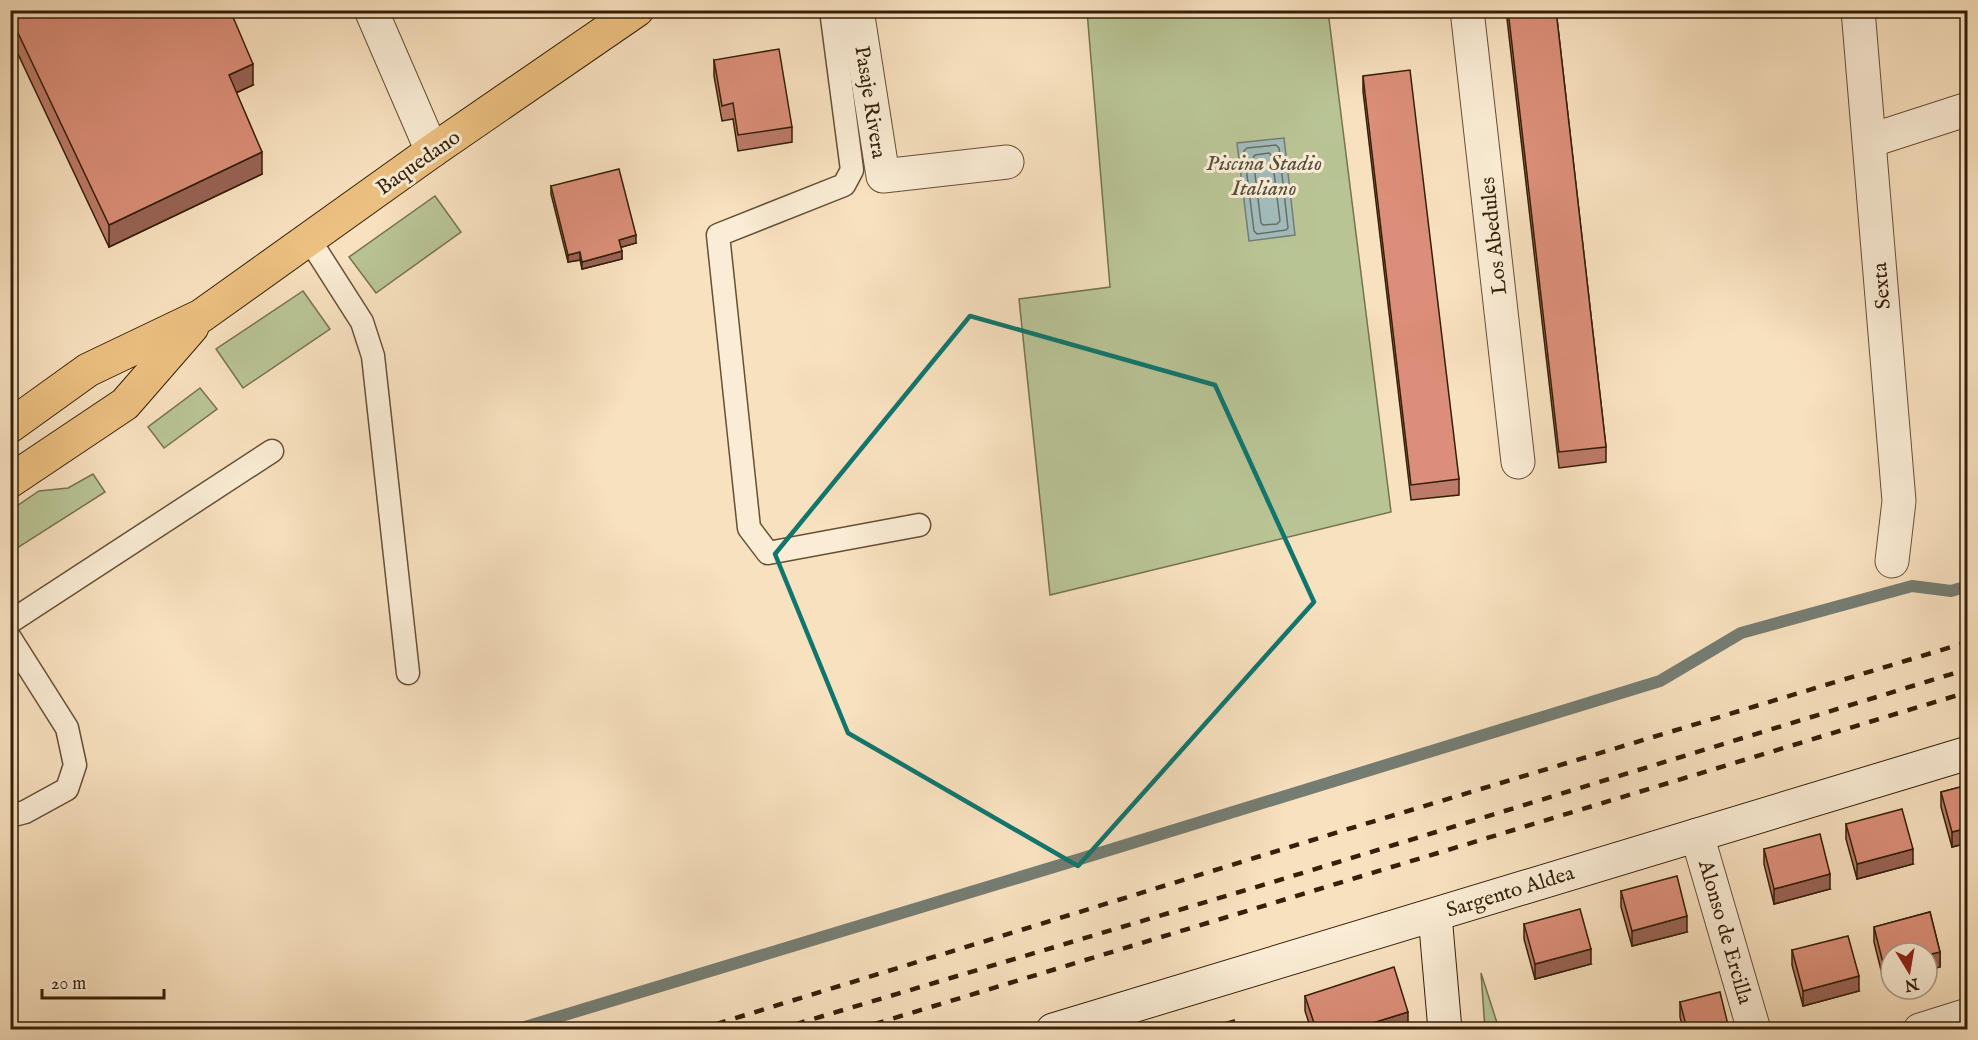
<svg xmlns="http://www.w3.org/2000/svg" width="1978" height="1040" viewBox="0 0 1978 1040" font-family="'IM FELL English',serif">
<rect width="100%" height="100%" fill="#f8e1bf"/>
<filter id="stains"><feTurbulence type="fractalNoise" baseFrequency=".00333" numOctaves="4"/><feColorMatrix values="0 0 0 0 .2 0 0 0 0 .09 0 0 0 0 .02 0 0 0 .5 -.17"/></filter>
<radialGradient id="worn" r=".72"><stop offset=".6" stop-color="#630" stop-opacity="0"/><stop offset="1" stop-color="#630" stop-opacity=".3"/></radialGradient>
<path fill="#b9c495" stroke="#76724e" stroke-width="1.5" d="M 1087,11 L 1328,11 L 1391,512 L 1050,595 L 1019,299 L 1110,287 Z
M 435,196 L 461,232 L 376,293 L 349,257 Z
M 303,291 L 330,329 L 243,388 L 216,349 Z
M 200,388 L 217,409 L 164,448 L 148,427 Z
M 93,474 L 105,492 L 11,552 L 11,510 L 39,491 L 68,488 Z
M 1481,973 L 1499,1029 L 1485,1029 Z"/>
<path fill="#a1bbbb" stroke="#757d73" stroke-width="1.5" d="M 1284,138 L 1295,235 L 1249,241 L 1237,143 Z"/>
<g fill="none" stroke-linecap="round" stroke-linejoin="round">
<path stroke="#6a6d62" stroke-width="1.5" d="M 1276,145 L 1279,148 L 1288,228 L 1286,230 L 1257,234 L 1254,231 L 1244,151 L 1247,148 Z
M 1269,153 L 1272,156 L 1280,221 L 1277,224 L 1263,225 L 1261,223 L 1253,158 L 1255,155 Z"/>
<path stroke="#757d73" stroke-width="12" d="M 515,1030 L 1080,859 L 1660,681 L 1741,633 L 1912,586 L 1951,591 L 1968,586"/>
<g stroke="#655036" stroke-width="25">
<path id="lane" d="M 831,10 L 852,170 L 844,185 L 718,235 L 749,528 L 768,553 L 919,525
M 309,239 L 362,322 L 373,356 L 408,673
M 10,622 L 272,451
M 10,638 L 67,728 L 75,765 L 67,789 L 25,812 L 10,816"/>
</g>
<g stroke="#655036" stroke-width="35">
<path id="street" d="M 371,10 L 432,151
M 857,10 L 883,176 L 1007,162
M 1467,10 L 1518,462
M 1858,10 L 1899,501 L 1892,561
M 1869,141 L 1968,109
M 1697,835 L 1754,1030
M 1920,1030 L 1968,1015"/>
</g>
<g stroke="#341f08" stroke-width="35">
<path id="secondary" d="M 1435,915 L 1445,1030
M 1053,1030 L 1968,753"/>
</g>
<g stroke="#341f08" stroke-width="35">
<path id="primary" d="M 10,426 L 88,370 L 201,316 L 432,151 L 637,10
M 10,481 L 125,404 L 192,327"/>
</g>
<use href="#lane" stroke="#faecd5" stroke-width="22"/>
<use href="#street" stroke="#faecd5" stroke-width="33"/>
<use href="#secondary" stroke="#faecd5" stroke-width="33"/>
<use href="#primary" stroke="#ecc080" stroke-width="33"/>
<path stroke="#341f08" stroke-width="4.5" stroke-dasharray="10 10" stroke-linecap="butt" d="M 697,1030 L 1345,830 L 1968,642
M 776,1030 L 1273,882 L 1968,669
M 855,1030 L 1968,692"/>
</g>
<path fill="#bc7a68" stroke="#341f08" stroke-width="1.5" d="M 10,10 L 253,85 L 236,93 L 262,174 L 109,247 L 10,37 Z
M 1506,10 L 1556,10 L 1606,447 L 1606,462 L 1559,468 Z
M 714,60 L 792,127 L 792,142 L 738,151 L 733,119 L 722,121 L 714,76 Z
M 1363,76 L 1459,479 L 1459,495 L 1411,500 L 1363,91 Z
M 551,186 L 636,243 L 621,247 L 622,259 L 582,269 L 580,260 L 568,262 L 551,194 Z
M 1968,785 L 1968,843 L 1952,847 L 1941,807 L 1941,792 Z
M 1846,824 L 1913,864 L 1857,879 L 1846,839 Z
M 1764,849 L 1830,889 L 1774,904 L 1764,864 Z
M 1621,891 L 1687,932 L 1632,946 L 1621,907 Z
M 1930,912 L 1940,952 L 1940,967 L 1927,970 L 1927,953 L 1891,953 L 1891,980 L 1884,982 L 1874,942 L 1874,927 Z
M 1524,924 L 1591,964 L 1535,979 L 1524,939 Z
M 1792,950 L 1859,991 L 1803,1006 L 1792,965 Z
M 1305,996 L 1408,1027 L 1400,1029 L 1311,1029 L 1305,1011 Z
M 1680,1002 L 1729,1029 L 1683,1029 L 1680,1017 Z"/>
<path fill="#996355" stroke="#341f08" stroke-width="1.5" d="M 253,64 L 253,85 L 229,96 L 229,75 Z
M 262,152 L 262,174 L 109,247 L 109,225 Z
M 636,235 L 636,243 L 619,248 L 619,240 Z
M 622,251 L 622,259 L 582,269 L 582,262 Z
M 580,252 L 580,260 L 568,262 L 568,255 Z
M 1968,828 L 1968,843 L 1952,847 L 1952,832 Z
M 1913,849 L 1913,864 L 1857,879 L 1857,864 Z
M 1830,874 L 1830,889 L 1774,904 L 1774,889 Z
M 1687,916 L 1687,932 L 1632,946 L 1632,931 Z
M 1591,949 L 1591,964 L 1535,979 L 1535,964 Z
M 1940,952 L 1940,967 L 1927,970 L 1927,955 Z
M 1891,965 L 1891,980 L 1884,982 L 1884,967 Z
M 1859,976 L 1859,991 L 1803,1006 L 1803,991 Z
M 1408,1012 L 1408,1027 L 1400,1029 L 1353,1029 Z"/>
<path fill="#db8e79" stroke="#341f08" stroke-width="1.5" d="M 10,10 L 230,10 L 253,64 L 229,75 L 262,152 L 109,225 L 10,16 Z
M 1508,10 L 1556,10 L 1606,447 L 1559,452 Z
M 779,49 L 792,127 L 738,135 L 733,103 L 722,106 L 714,60 Z
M 1410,70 L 1459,479 L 1411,485 L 1363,76 Z
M 619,169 L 636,235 L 619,240 L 622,251 L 582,262 L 580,252 L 568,255 L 551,186 Z
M 1968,785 L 1968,828 L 1952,832 L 1941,792 Z
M 1902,809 L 1913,849 L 1857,864 L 1846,824 Z
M 1820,834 L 1830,874 L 1774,889 L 1764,849 Z
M 1677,876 L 1687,916 L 1632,931 L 1621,891 Z
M 1580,909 L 1591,949 L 1535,964 L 1524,924 Z
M 1930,912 L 1940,952 L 1927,955 L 1927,953 L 1891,953 L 1891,965 L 1884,967 L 1874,927 Z
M 1848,936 L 1859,976 L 1803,991 L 1792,950 Z
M 1394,967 L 1408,1012 L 1353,1029 L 1316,1029 L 1305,996 Z
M 1720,992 L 1729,1029 L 1687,1029 L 1680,1002 Z
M 1234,1020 L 1237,1029 L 1205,1029 Z"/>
<path fill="none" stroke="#0f766e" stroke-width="4.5" stroke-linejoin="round" d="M 970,316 L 1215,385 L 1314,602 L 1078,866 L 848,733 L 775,554 Z"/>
<g text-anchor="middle" stroke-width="6" stroke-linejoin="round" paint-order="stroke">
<g font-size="21" fill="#341f08" stroke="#faecd5">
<text transform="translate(871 102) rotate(81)" y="7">Pasaje Rivera</text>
<text transform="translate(418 162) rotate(-35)" y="7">Baquedano</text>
<text transform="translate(1493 236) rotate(-96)" y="7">Los Abedules</text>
<text transform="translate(1881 286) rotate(-95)" y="7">Sexta</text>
<text transform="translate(1510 891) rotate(-17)" y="7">Sargento Aldea</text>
<text transform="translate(1726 932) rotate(74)" y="7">Alonso de Ercilla</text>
</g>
<g font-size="22" font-style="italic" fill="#554e3e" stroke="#faecd5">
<text x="1264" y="170">Piscina Stadio<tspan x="1264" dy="25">Italiano</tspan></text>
</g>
</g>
<rect width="1978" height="1040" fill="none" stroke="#f8e1bf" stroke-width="36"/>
<rect x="12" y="12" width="1954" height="1016" fill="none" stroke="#341f08" stroke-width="3"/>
<rect x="18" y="18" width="1942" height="1004" fill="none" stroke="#341f08" stroke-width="1.5"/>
<g transform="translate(1909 971) rotate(169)"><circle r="28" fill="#faecd5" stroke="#ab9a83" stroke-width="1.5"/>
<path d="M0-4.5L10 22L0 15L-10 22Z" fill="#8f2418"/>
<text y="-9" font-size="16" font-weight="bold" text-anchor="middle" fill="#341f08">N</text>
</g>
<path d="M42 989v9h122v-9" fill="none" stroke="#341f08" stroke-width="3"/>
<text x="51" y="989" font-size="18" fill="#341f08" stroke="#faecd5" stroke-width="4.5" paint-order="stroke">20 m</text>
<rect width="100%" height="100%" filter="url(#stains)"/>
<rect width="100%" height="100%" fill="url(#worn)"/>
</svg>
